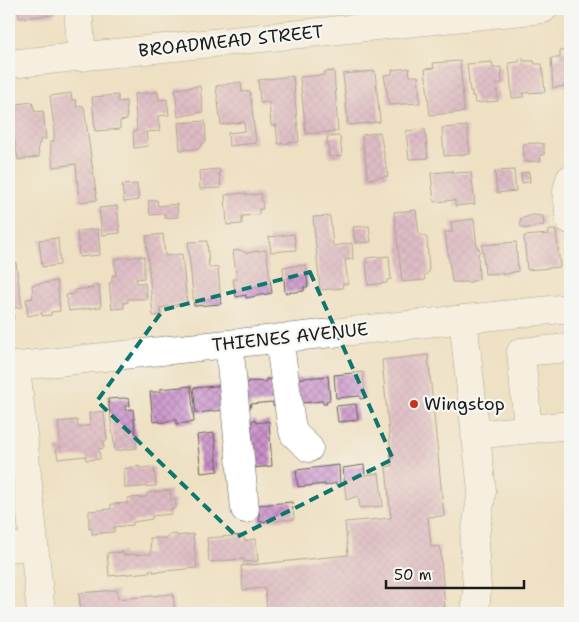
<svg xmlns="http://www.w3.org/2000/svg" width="579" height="622" viewBox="0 0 579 622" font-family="'Shantell Sans',sans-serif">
<defs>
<pattern id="building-cross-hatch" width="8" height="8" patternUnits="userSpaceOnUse" patternTransform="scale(1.25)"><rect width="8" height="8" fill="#c88dc8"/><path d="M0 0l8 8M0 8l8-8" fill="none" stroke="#a272a2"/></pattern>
</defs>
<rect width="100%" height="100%" fill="#f6f6f2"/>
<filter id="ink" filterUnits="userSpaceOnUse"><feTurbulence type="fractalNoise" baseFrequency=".02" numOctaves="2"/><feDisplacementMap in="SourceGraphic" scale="10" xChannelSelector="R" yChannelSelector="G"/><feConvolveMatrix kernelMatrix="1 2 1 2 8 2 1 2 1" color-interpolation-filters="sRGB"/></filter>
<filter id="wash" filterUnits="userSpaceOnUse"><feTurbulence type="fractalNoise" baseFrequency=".0096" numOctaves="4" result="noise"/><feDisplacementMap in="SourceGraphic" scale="20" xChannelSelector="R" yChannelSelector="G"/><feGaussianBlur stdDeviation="1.12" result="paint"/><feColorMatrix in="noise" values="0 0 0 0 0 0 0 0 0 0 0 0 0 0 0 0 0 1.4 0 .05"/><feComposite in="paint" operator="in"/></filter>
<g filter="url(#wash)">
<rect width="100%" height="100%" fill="#eee0c2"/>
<g id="blocks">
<path fill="url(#building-cross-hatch)" d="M 18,9 L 52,9 L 54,15 L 19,18 Z
M 570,50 L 570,85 L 553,88 L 551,58 L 560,58 L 560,51 Z
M 523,58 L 523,61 L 534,61 L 535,64 L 542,64 L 545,92 L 523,93 L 524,97 L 512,98 L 509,63 L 519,62 L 519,59 Z
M 460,61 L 464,112 L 430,115 L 425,69 L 434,68 L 433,63 Z
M 492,62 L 493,68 L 501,67 L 502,83 L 496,84 L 498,101 L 475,103 L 474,96 L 472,96 L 472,91 L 470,91 L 467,64 Z
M 409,68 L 410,76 L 418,76 L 420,103 L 389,105 L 384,75 L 392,74 L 392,70 Z
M 334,71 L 338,131 L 306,134 L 300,77 L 324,75 L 324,72 Z
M 375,71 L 380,122 L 348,125 L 343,74 Z
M 293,76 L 299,142 L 278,144 L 276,125 L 271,126 L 269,102 L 260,103 L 258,80 Z
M 241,82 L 242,92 L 250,91 L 256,143 L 229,146 L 228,133 L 245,131 L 244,122 L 221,125 L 216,86 Z
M 200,86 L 203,112 L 178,117 L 175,89 Z
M 565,88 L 570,88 L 570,120 L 568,120 Z
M 158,92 L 159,100 L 167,99 L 169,115 L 158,116 L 160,131 L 146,132 L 148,146 L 134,148 L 133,131 L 137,131 L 134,94 Z
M 71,93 L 72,100 L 76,100 L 77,108 L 81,105 L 84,107 L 97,200 L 79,202 L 76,164 L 53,167 L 50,142 L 54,141 L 54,127 L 50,96 Z
M 118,95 L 118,102 L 126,101 L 127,120 L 120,121 L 120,129 L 95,131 L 92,97 Z
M 32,102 L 35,112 L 43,111 L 46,139 L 40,140 L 40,144 L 38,144 L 39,157 L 18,160 L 9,105 Z
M 205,121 L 206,140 L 198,149 L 180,150 L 178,123 Z
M 467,126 L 470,154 L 444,156 L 442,128 Z
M 425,129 L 428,158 L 409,159 L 406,131 Z
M 380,132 L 388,176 L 368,179 L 362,135 Z
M 340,136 L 342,156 L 329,157 L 327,137 Z
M 537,143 L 544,144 L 544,155 L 540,155 L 541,161 L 524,162 L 523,144 Z
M 219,169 L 221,188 L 200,189 L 199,171 Z
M 514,170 L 516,191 L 497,193 L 495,171 Z
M 453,171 L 453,173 L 471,172 L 475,204 L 455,206 L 455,200 L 434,202 L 431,173 Z
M 529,172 L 530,182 L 522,183 L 521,173 Z
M 137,184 L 139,200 L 124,202 L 122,185 Z
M 246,193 L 246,195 L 261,194 L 263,209 L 259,209 L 259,215 L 242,216 L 242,224 L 227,225 L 225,195 Z
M 157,200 L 158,206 L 177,204 L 178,217 L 165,218 L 165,214 L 150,215 L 148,201 Z
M 117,206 L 120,233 L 102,235 L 99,208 Z
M 416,210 L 419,235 L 422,235 L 427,238 L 429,272 L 424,276 L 425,280 L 402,282 L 394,212 Z
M 533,215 L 543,216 L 544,225 L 524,229 L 524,227 L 521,227 L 520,219 Z
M 330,216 L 333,246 L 352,243 L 353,259 L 345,260 L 348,284 L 342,284 L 343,288 L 320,290 L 313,217 Z
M 474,219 L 477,248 L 479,248 L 480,252 L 478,253 L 479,279 L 470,282 L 452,282 L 445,232 L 452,232 L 451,222 Z
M 369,226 L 371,242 L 355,243 L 353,227 Z
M 98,229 L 100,255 L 79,257 L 77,231 Z
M 549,230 L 556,230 L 560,267 L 527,270 L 524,236 L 549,234 Z
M 163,234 L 165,256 L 182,254 L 187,303 L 160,308 L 161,315 L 153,316 L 146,236 Z
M 294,234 L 296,250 L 271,252 L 269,237 Z
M 58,238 L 60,265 L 42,267 L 39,240 Z
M 207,241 L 209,268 L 218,267 L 221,304 L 194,306 L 188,242 Z
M 516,242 L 518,271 L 502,275 L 502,273 L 485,274 L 482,245 Z
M 240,250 L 246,253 L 266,250 L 272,293 L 246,298 L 246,295 L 236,297 L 233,279 L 237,279 L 233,251 Z
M 144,256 L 144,278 L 136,279 L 137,283 L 145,283 L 147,299 L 128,299 L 128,302 L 124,303 L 124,308 L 112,309 L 109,283 L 112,282 L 112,276 L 116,275 L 114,259 Z
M 389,256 L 391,279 L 387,280 L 387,283 L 368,285 L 366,258 Z
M 16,263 L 22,307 L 13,308 L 14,319 L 9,319 L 9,264 Z
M 306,265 L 308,287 L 304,287 L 304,291 L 285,293 L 283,267 Z
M 57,281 L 60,311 L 51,312 L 51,315 L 42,316 L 42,313 L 28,316 L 26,299 L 33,298 L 32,285 Z
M 93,285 L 99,285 L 101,307 L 69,311 L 66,295 L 74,294 L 74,290 L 93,288 Z
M 428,355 L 444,516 L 428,517 L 431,547 L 440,546 L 445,607 L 436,608 L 437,613 L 267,613 L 265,588 L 243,590 L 241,566 L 348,555 L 345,522 L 391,518 L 386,467 L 392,466 L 382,360 Z
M 363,372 L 365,398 L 360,399 L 360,396 L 336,398 L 334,375 Z
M 328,376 L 330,400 L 326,401 L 327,404 L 323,404 L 323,401 L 301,403 L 292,379 Z
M 266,379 L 278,381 L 277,405 L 273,406 L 273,402 L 250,404 L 251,407 L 247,407 L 242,384 L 248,383 L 248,381 L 266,382 Z
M 229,385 L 224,410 L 196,413 L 193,388 Z
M 191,386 L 194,422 L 176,424 L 176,419 L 160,423 L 160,421 L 153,422 L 150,392 L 160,392 L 160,389 Z
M 124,398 L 129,399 L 130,406 L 125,406 L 125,410 L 133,409 L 137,448 L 115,451 L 108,399 Z
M 356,404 L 358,420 L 338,422 L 336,406 Z
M 104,411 L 107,441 L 103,441 L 104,448 L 99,449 L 100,459 L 86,460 L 86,456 L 58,459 L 56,448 L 61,448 L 58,422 L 77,420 L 78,427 L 90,425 L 89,413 Z
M 252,420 L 255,420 L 256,423 L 269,421 L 272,466 L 252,468 L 246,423 L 252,423 Z
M 214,433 L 218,471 L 201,473 L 197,435 Z
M 339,465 L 340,486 L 337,486 L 336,483 L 325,486 L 325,484 L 298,487 L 296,470 Z
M 364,465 L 365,475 L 379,473 L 383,506 L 360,508 L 358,496 L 346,500 L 343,468 Z
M 139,466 L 139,468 L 154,467 L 156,486 L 125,488 L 124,469 Z
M 170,490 L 171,500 L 175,500 L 176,508 L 171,509 L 171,514 L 152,516 L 152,519 L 133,522 L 133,525 L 114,527 L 114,532 L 92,534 L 92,528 L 89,529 L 89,511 L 111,509 L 111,504 L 128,503 L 128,498 L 147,497 L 147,493 Z
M 292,502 L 294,519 L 260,522 L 258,505 Z
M 176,534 L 177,536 L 193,534 L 197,568 L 153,572 L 153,570 L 149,570 L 150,572 L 109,576 L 107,553 L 123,552 L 123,555 L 151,554 L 150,538 L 168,538 L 168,535 Z
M 244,535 L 244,541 L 256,539 L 258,561 L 244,562 L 244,559 L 209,562 L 207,538 Z
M 117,590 L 118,599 L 173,594 L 175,613 L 81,613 L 79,593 Z"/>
</g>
</g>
<g filter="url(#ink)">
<use href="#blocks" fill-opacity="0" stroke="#666156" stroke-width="1"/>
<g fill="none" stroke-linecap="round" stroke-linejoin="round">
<g stroke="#666156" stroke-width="29">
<path id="minor" d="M 78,9 L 82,57
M 9,64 L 543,9
M 570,179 L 567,191 L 570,220
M 463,319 L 482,491 L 474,542 L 477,588 L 475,613
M 279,338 L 291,423 L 294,434 L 309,448
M 229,344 L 245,509
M 16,366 L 41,613
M 9,367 L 570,308
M 528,429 L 521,352 L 570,348
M 475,435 L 570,425
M 9,548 L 34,545"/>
</g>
<use href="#minor" stroke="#fff" stroke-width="28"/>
</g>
</g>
<path d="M0 0H579V622H0ZM 310,272 L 393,459 L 237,537 L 97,401 L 163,310 Z" fill="#eee0c2" fill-opacity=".55" fill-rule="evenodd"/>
<path fill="none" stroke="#0f766e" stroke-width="4" stroke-dasharray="10 6" stroke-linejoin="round" d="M 310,272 L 393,459 L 237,537 L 97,401 L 163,310 Z"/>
<circle fill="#c8321e" stroke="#f6f6f2" stroke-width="2" cx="414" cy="404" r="5"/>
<g text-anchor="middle" stroke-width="4.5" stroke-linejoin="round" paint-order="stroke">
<g font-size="18" fill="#1c1c1c" stroke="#f6f6f2">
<text transform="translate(231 41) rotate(-6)" y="6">BROADMEAD STREET</text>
<text transform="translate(290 337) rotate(-6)" y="6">THIENES AVENUE</text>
</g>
<g font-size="18" fill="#1c1c1c" stroke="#f6f6f2" text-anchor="start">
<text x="424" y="410">Wingstop</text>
</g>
</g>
<rect width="579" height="622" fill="none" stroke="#f6f6f2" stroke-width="30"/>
<path d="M386 580v8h138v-8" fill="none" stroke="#1c1c1c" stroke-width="2.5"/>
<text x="394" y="580" font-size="15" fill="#1c1c1c" stroke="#f6f6f2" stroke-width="4" paint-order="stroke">50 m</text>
</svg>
